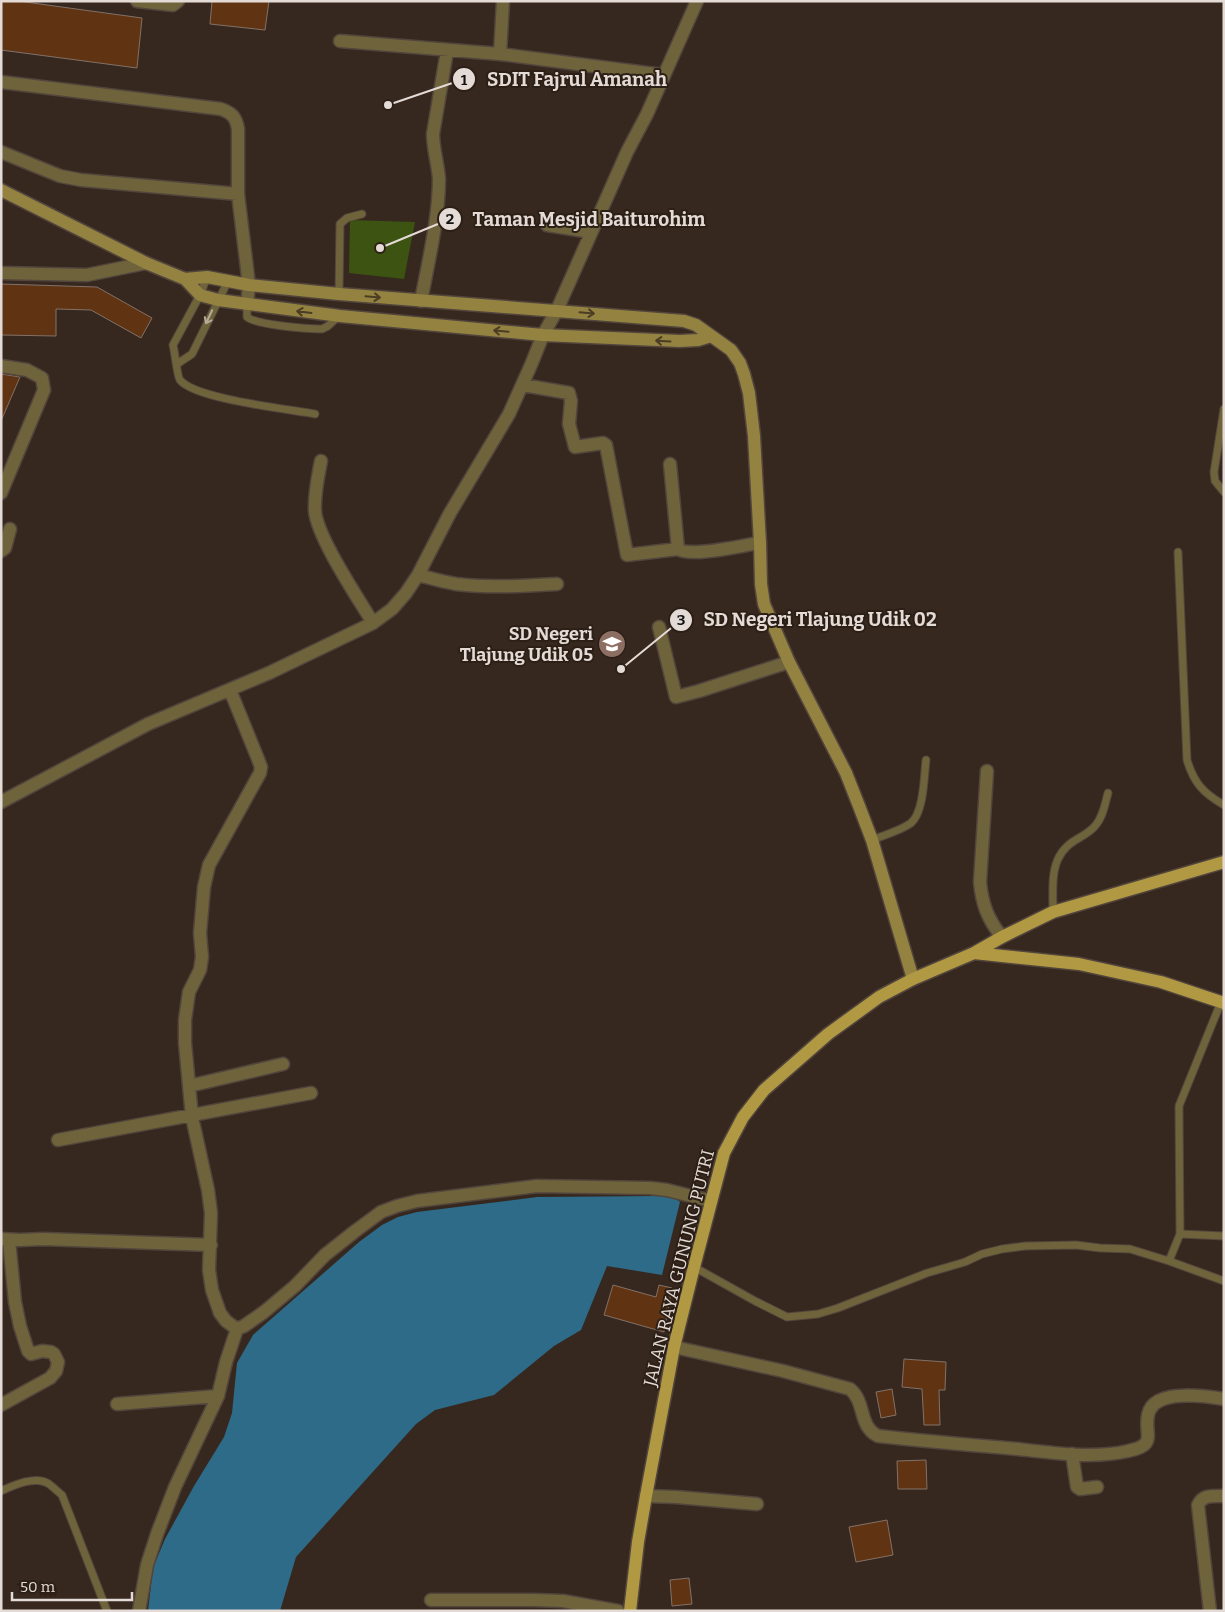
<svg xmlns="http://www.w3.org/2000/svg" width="1225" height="1612" viewBox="0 0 1225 1612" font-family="Bitter,serif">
<rect width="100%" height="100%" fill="#36281f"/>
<path fill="#3c5311" d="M 350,220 L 415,222 L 404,279 L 349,273 Z"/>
<path fill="#2e6b88" d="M 663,1196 L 672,1196 L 680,1202 L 662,1275 L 607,1266 L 581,1330 L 554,1346 L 494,1395 L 435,1410 L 416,1424 L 296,1557 L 280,1611 L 148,1611 L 153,1568 L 165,1539 L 194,1486 L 224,1437 L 232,1413 L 237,1363 L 253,1335 L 359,1242 L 382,1225 L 398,1217 L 417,1212 L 537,1197 Z"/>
<path fill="#603413" stroke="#827167" d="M 1,1 L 18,1 L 142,18 L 137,68 L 1,50 Z
M 212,1 L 269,1 L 265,30 L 210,24 Z
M 1,284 L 97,287 L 152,318 L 141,338 L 91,310 L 56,309 L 56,336 L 1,335 Z
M 1,374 L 20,377 L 1,421 Z
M 613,1285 L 656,1297 L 659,1285 L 672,1288 L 664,1332 L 604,1315 Z
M 904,1359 L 946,1362 L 945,1390 L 939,1390 L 940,1425 L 924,1425 L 922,1389 L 902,1387 Z
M 892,1389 L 896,1415 L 881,1418 L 876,1392 Z
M 926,1460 L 927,1489 L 898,1489 L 897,1461 Z
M 887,1520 L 893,1555 L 856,1562 L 849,1527 Z
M 689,1578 L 692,1604 L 672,1606 L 670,1580 Z"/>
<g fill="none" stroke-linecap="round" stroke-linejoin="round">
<g stroke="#52453c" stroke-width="9">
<path id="lane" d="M 207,277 L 200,295 L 173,345 C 175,352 177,376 180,380 C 195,399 288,409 315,414
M 339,294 L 340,224 L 347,218 L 362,214
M 247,305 L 247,317 C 256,325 308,329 322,329 L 328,326 L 339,316
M 177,364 L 192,354 L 228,281
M 1224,409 L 1214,472 L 1215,481 L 1224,492
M 1178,552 L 1187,760 C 1194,783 1203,793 1224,805
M 872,840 C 884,835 900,831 911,823 C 924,812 924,776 926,760
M 1053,912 C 1053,895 1051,874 1058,859 C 1067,839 1084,839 1095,826 C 1103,817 1105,804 1108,793
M 1180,1234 L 1224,1236
M 1169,1261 L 1224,1281
M 694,1267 L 755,1301 L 787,1317 L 818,1314 L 838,1308 L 927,1273 L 965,1262 L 982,1254 L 1002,1249 L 1025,1246 L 1076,1245 L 1100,1248 L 1130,1249 L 1169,1261 L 1180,1234 L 1179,1106 L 1221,1002
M 1,1491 C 14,1485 36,1475 49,1484 C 53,1487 58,1492 62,1495 L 107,1611"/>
</g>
<g stroke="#52453c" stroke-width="15">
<path id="street" d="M 137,1 L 173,5 L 178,1
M 340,41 L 500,54 L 663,75
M 500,54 L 503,1
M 1,82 L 221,109 C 232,113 236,117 238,129 L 238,194 L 249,285 L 247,305
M 1,152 L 60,176 L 81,180 L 238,194
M 547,225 L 591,232
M 1,273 L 87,275 L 146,263
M 421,301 C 428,263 439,218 439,179 C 438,164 433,149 433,134 L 447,51
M 1,366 L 27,370 L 42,378 L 44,390 L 1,493
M 523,385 L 569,393 L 571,401 L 569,424 L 575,447 L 603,443 L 606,445 L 627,555 L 678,549 C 692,558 742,545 760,543
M 321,461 C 318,477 314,494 315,511 C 317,537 358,598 373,623
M 670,464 L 678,549
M 1,551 L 5,548 L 10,529
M 418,575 C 430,578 443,582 456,584 C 489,588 524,586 557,584
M 659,627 L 676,697 L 699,691 L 789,662
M 230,690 L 258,759 L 261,767 L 260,773 L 209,865 L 204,887 L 200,933 L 202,957 L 200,970 L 189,992 L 185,1020 L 185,1043 L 192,1117 L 208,1190 L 211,1213 L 209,1270 L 212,1290 L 220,1313 L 226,1321 L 237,1329 L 244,1326 L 264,1312 L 295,1286 L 325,1255 L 354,1232 L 381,1212 L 397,1206 L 417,1201 L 537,1186 L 650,1188 L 667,1190 L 711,1201
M 987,771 L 980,882 C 982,904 988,920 1002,937
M 1,802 L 148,724 L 269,673 L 373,623 L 392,609 L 406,593 L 418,575 L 450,513 L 509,414 L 531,365 L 543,335 L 557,310 L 627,152 L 647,114 L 697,1
M 189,1086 L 283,1064
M 58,1140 L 311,1093
M 1,1239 L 20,1240 L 43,1239 L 211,1245
M 674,1347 L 783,1371 L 850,1389 C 866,1402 858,1426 878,1436 C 924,1441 971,1445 1018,1449 C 1052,1453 1094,1459 1128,1451 C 1158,1445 1144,1435 1148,1415 C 1153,1388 1206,1396 1224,1399
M 117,1404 L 218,1396
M 1,1405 L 50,1378 L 56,1371 L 58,1362 L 54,1354 L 51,1352 L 42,1351 L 31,1354 L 28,1351 L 20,1326 L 15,1302 L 9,1240
M 1072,1454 L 1077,1487 L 1080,1489 L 1097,1487
M 646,1496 L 676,1497 L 757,1504
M 431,1600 L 534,1600 L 563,1601 L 618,1611
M 139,1611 L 147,1565 L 157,1534 L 175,1487 L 218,1396 L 226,1362 L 237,1329
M 1210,1611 L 1198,1505 C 1203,1494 1214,1496 1224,1496"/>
</g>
<g stroke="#52453c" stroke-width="15">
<path id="secondary" d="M 1,190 L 146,263 L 185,279 L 207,277 L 249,285 L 339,294 L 684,321 L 696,325 L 731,350 L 740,363 L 744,374 L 749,393 L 754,436 L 760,543 L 761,584 L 764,604 L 789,662 L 846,773 L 859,806 L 872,840 L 913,979
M 185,279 L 200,295 L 218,300 L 340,316 L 543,335 L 680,341 L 698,340 L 711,336"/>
</g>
<g stroke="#52453c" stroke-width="15">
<path id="primary" d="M 974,953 L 1002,937 L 1053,912 L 1224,862
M 630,1611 L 638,1542 L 646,1496 L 674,1347 L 694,1267 L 724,1153 L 743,1117 L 764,1090 L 828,1034 L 879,997 L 913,979 L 974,953 L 1079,964 L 1161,982 L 1224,1003"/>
</g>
<use href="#lane" stroke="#6f633c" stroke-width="7"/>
<use href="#street" stroke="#6f633c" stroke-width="12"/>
<use href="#secondary" stroke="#948241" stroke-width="12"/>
<use href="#primary" stroke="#b19943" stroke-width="12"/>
</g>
<defs><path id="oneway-shaft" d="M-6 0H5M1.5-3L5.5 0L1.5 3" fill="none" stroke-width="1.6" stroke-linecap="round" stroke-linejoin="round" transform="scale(1.25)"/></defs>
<g stroke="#4b3d23">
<use href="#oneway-shaft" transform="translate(373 297) rotate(5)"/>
<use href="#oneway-shaft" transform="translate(304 312) rotate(-173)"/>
<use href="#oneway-shaft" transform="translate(587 313) rotate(5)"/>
<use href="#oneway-shaft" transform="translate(501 331) rotate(-175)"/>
<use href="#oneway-shaft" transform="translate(663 341) rotate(-177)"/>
</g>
<use stroke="#b6ab98" href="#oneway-shaft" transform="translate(209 317) rotate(115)"/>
<defs>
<g id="school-disc" transform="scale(1.4375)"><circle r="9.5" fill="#8d6e63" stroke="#2c1f16"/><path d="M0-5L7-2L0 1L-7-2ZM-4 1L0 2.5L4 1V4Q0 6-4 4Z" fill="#fff"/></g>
</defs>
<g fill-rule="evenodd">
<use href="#school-disc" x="612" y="644"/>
</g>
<g text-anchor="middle" stroke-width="4" stroke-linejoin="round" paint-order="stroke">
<g font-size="18" font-weight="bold" fill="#e5dbd6" stroke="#2c1f16" text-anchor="end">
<text x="593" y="640">SD Negeri<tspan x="593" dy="21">Tlajung Udik 05</tspan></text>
</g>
<g font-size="18" fill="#e5dbd6" stroke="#2c1f16">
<text transform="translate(679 1268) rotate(-76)" y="6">JALAN RAYA GUNUNG PUTRI</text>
</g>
</g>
<path fill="none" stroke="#e5dbd6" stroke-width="2" d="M388 105L464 79M380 248L450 219M621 669L681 620"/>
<g fill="#e5dbd6" stroke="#2c1f16" stroke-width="2">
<circle cx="388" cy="105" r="5"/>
<circle cx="380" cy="248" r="5"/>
<circle cx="621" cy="669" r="5"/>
<circle cx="464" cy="79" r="12"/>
<circle cx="450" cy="219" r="12"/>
<circle cx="681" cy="620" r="12"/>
</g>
<g font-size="15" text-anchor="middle" font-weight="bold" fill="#111">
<text x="464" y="85">1</text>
<text x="450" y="224">2</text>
<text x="681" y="625">3</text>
</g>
<g font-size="19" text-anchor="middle" font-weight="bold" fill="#e5dbd6" stroke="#2c1f16" stroke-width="4" stroke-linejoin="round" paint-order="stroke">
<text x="577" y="86">SDIT Fajrul Amanah</text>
<text x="589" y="226">Taman Mesjid Baiturohim</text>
<text x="820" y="626">SD Negeri Tlajung Udik 02</text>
</g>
<rect width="1225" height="1612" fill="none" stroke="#e5dbd6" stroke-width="5"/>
<path d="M12 1592v8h120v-8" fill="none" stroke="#e5dbd6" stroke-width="2.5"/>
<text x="20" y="1592" font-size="15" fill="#e5dbd6" stroke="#2c1f16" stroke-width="4" paint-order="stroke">50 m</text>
</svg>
